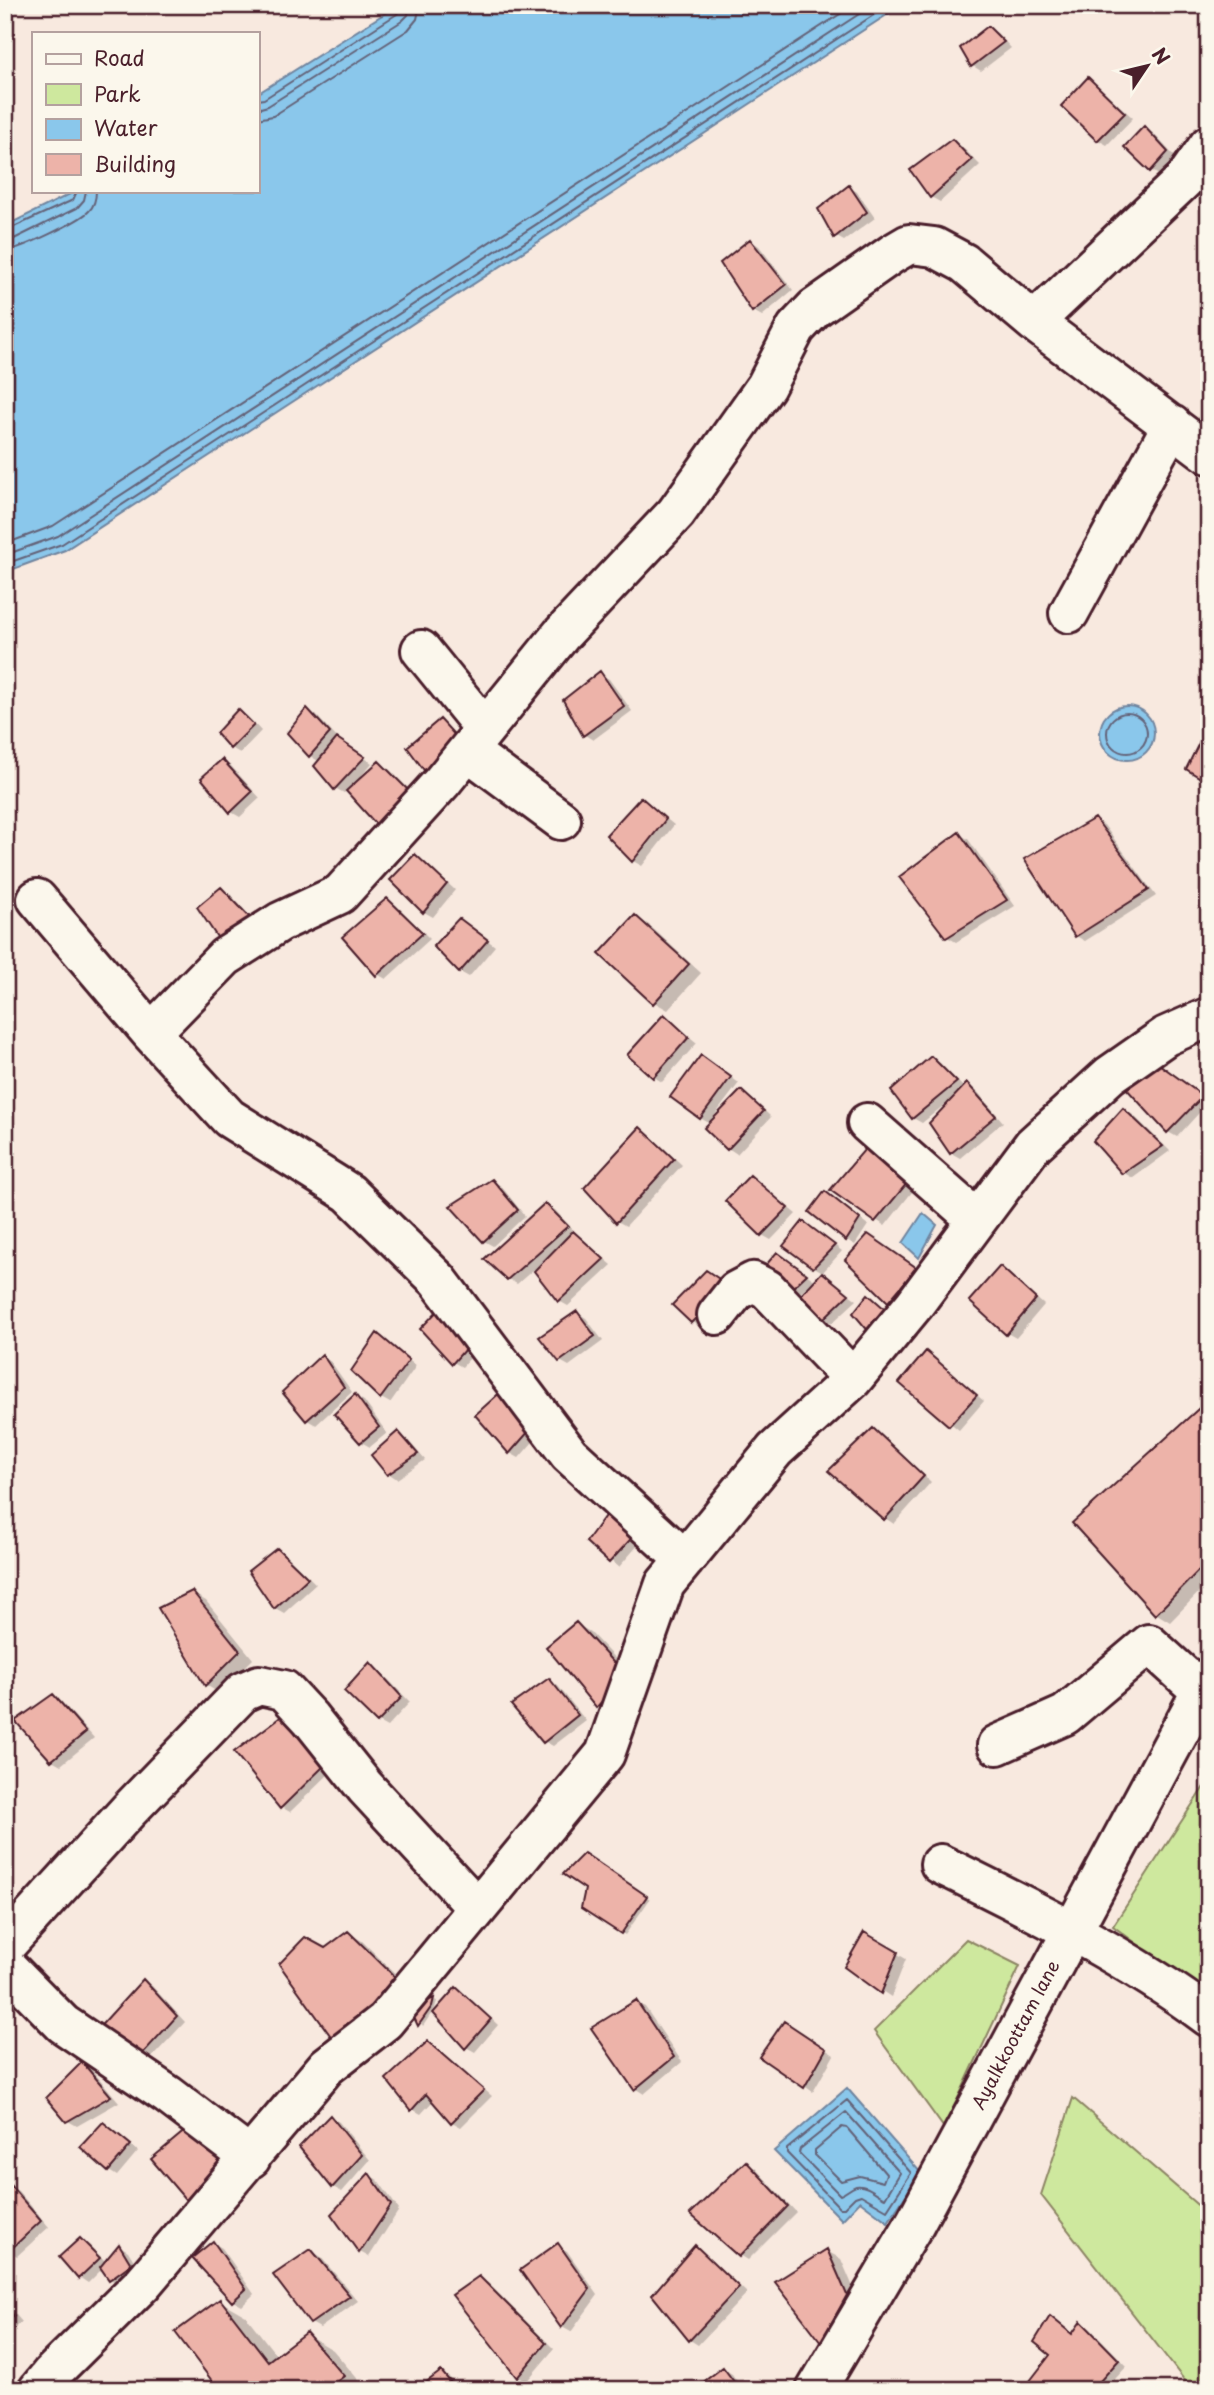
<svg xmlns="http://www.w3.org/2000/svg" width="1214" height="2395" viewBox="0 0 1214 2395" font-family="'Playpen Sans',sans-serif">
<rect width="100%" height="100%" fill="#f8e9df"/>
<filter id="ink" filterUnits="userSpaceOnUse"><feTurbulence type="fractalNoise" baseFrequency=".0143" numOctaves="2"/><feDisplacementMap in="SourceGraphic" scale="14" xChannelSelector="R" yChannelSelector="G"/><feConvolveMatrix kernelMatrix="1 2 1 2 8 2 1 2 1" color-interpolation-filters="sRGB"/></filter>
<g filter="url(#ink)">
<path fill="#cee89e" stroke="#8c8464" stroke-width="2" d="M 1209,1779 L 1209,1998 L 1113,1926 Z
M 966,1939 L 1020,1966 L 944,2128 L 874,2031 Z
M 1073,2098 L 1209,2215 L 1209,2390 L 1192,2390 L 1041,2195 Z"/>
<path fill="#8ac7eb" stroke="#70849e" stroke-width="2" d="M 398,5 L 902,5 L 65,550 L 5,572 L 5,226 L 76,191 L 257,191 L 257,94 Z
M1100 733a27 27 0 1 1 54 0a27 27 0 1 1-54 0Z
M 923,1213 L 937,1225 L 919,1258 L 903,1243 Z
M 847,2088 L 921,2173 L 888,2222 L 860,2201 L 842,2220 L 774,2151 Z"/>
<path fill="#0003" d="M 988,28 L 997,33 L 1011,48 L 981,71 L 973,66 L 962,48 Z
M 1088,80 L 1097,85 L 1133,118 L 1107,145 L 1098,140 L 1064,106 Z
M 1144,128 L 1153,133 L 1176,158 L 1160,176 L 1151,170 Z
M 953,141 L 961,146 L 980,165 L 940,202 L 931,197 Z
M 849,187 L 857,192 L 875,218 L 844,241 L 835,236 Z
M 751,241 L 759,246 L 793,290 L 762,316 L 753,311 L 722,264 Z
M 600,674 L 609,679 L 632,711 L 593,740 L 585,735 L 565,700 Z
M 308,710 L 316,715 L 338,739 L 372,763 L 362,775 L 364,777 L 379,763 L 388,768 L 425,805 L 385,831 L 347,790 L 344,793 L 335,788 L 320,762 L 310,756 Z
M 238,711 L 247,716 L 261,731 L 240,753 L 231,748 L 218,733 Z
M 223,761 L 231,766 L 260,798 L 240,817 L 231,812 L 203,778 Z
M 642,799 L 674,825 L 642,866 L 633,861 L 608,835 Z
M 1095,820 L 1104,825 L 1156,896 L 1085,941 L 1076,936 Z
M 959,834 L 968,839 L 1015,906 L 956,942 L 947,937 Z
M 415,856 L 424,861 L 455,890 L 433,917 L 424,912 L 392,880 Z
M 221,889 L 230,894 L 263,930 L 226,948 Z
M 387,900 L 396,905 L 430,939 L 386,979 L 377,974 Z
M 635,917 L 649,925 L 701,973 L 668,1010 L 654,1002 Z
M 468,925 L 495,946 L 469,977 L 460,972 L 435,946 Z
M 665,1016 L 697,1043 L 662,1082 L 654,1077 Z
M 931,1058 L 940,1063 L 964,1088 L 967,1085 L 976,1090 L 1003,1122 L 960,1158 L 951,1153 L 949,1101 L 922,1123 L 913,1118 Z
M 710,1062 L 739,1083 L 711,1120 L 713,1122 L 741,1092 L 750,1097 L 771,1117 L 737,1154 L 728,1148 L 711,1124 L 700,1118 Z
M 1161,1066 L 1209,1102 L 1177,1137 L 1168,1132 Z
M 1124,1110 L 1133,1115 L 1170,1151 L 1133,1178 L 1124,1173 Z
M 640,1129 L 649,1134 L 682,1165 L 626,1226 L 617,1221 Z
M 750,1177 L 796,1214 L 771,1240 L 762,1235 Z
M 492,1181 L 501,1186 L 525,1216 L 493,1246 L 484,1241 Z
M 920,1182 L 885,1226 L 833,1190 Z
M 834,1199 L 868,1225 L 855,1245 L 847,1240 Z
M 546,1205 L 555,1210 L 575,1232 L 574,1233 L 612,1265 L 568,1306 L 559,1301 L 534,1269 L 517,1284 L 508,1279 Z
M 812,1228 L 842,1251 L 823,1272 L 814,1267 Z
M 877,1241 L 925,1274 L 898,1306 L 890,1301 L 848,1260 Z
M 786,1260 L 816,1281 L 822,1274 L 857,1300 L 832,1323 L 823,1318 L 807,1287 L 801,1292 L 792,1287 Z
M 1000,1268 L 1009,1273 L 1044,1305 L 1016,1338 L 1007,1333 Z
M 735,1291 L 700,1327 L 692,1322 L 675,1305 Z
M 578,1313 L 586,1318 L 603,1341 L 569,1366 L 560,1361 Z
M 423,1329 L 481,1346 L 462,1367 L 453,1362 Z
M 378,1335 L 416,1366 L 390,1403 L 381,1398 L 353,1371 Z
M 926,1354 L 984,1401 L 959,1430 L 901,1383 Z
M 323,1357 L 331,1362 L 352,1392 L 316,1425 L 307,1420 Z
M 355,1396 L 364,1401 L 387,1433 L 370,1447 L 361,1442 Z
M 513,1396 L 545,1428 L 519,1458 L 510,1453 Z
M 1207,1403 L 1209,1582 L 1170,1622 L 1157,1614 L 1074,1523 Z
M 873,1430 L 882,1435 L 931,1482 L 894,1524 L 885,1518 Z
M 398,1434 L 407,1439 L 425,1460 L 397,1479 L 388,1473 Z
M 646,1536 L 619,1567 L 588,1542 Z
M 277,1550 L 286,1555 L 316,1584 L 284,1613 L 275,1608 Z
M 192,1593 L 206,1601 L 253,1659 L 219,1693 L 206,1685 Z
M 576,1624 L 590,1632 L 638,1683 L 611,1714 L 598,1707 L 548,1647 Z
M 371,1664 L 379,1670 L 410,1702 L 387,1727 L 378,1722 L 347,1691 Z
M 550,1681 L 558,1686 L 586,1721 L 553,1746 L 544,1741 Z
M 53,1696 L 62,1702 L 94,1738 L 61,1765 L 52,1760 Z
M 292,1723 L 333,1770 L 290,1812 L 281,1807 Z
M 585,1855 L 650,1899 L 625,1935 L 583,1908 L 587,1888 Z
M 348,1933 L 362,1941 L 411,1989 L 350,2049 L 325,1950 Z
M 864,1934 L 906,1959 L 891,1997 L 846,1967 Z
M 143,1981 L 152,1986 L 185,2022 L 144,2066 L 135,2061 Z
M 456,1989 L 465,1994 L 498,2025 L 475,2052 L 466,2047 Z
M 434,2000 L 437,2001 L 435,2008 L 423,2026 L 413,2010 Z
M 636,2002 L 645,2007 L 682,2062 L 644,2094 L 636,2089 Z
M 793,2028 L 834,2055 L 813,2092 L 762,2056 Z
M 428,2043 L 492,2096 L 461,2127 L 452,2122 L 434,2100 L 421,2114 L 412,2109 Z
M 82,2064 L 91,2069 L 119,2102 L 77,2126 L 68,2121 Z
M 330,2117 L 339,2122 L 370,2160 L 342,2192 L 333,2187 Z
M 104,2124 L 138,2151 L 117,2176 L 109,2171 Z
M 746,2163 L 755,2168 L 796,2212 L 748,2260 L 740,2255 Z
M 369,2175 L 378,2180 L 399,2210 L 369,2257 L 360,2252 L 334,2214 Z
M 9,2186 L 18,2191 L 49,2227 L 17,2256 L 9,2251 Z
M 81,2240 L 89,2245 L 106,2262 L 120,2246 L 128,2251 L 139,2269 L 119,2284 L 110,2279 L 103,2268 L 88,2283 L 79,2277 Z
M 213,2243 L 222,2248 L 254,2294 L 242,2306 L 233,2301 Z
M 558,2246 L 567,2251 L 598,2295 L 571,2332 L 562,2327 L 523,2270 Z
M 695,2248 L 704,2253 L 747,2293 L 698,2345 L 690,2340 Z
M 311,2251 L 320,2256 L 358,2301 L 320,2328 L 311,2323 Z
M 827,2251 L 841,2259 L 860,2303 L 835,2349 L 822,2341 L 777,2282 Z
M 479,2278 L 488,2283 L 554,2349 L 526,2382 L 518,2377 Z
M 220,2301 L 246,2316 L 277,2356 L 306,2334 L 333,2350 L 367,2390 L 221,2390 Z
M 5,2302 L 22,2322 L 5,2334 Z
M 1081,2323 L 1090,2328 L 1127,2366 L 1105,2390 L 1025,2390 L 1052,2355 L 1059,2324 L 1073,2335 Z
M 723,2369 L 732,2374 L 743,2390 L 696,2390 Z
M 441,2373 L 450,2378 L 460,2390 L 419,2390 Z"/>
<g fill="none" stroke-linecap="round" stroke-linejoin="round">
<path stroke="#646278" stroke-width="2" d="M 257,100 L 264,99 L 397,14 L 401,5
M 257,109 L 268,106 L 402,21 L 408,15 L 409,5
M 257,119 L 273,116 L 408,30 L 417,19 L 420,5
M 5,231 L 73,200 L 77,191
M 5,240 L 14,239 L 77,208 L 84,200 L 86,191
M 5,251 C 19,250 80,221 89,211 C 95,205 96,198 96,191
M 5,544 L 53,526 L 854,5
M 5,555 L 58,536 L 873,5
M 5,564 L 62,544 L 889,5
M1107 733a20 20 0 1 1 40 0a20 20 0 1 1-40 0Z
M 847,2100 L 911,2173 L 887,2210 L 861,2195 L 855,2197 L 844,2208 L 840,2208 L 787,2153 L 787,2149 Z
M 846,2112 L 900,2173 L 885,2198 C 876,2194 867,2184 856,2186 C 850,2188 846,2193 840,2195 L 799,2153 L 800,2149 Z
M 842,2127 L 847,2128 L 886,2174 L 883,2182 L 860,2176 L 841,2181 L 815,2155 L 815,2150 Z"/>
<path stroke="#70849e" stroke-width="8" d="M 5,27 L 6,28"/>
</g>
<path fill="#edb3a9" stroke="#4a1f2b" stroke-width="2" d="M 988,26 L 1004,42 L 971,67 L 960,48 Z
M 1088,77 L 1125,113 L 1097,141 L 1061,106 Z
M 1144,126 L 1168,152 L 1150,172 L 1124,147 Z
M 952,139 L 972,160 L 930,198 L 910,170 Z
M 849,185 L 867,212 L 834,238 L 818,209 Z
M 750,239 L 786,285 L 752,312 L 720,263 Z
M 600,671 L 624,706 L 583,736 L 563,700 Z
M 307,708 L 330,733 L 309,757 L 287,733 Z
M 238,709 L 254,725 L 230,749 L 216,733 Z
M 440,719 L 462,743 L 429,777 L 407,747 Z
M 337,738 L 365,757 L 334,790 L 314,766 Z
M 1200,741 L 1209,748 L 1209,783 L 1186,769 Z
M 222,759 L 252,792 L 230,813 L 201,778 Z
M 379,761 L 417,799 L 384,833 L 346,791 Z
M 641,797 L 666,819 L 632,862 L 606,835 Z
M 1095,818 L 1149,890 L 1075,937 L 1024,859 Z
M 959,832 L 1007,900 L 946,938 L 899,877 Z
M 415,854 L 447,884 L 423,913 L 390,880 Z
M 221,887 L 256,924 L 225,949 L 197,907 Z
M 387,898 L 423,933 L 376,976 L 342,937 Z
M 635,915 L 689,964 L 653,1004 L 599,954 Z
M 459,918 L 488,940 L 459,973 L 433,946 Z
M 664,1014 L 689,1037 L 653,1078 L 627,1055 Z
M 701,1055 L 731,1077 L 700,1119 L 670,1097 Z
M 931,1056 L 957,1082 L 912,1119 L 891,1091 Z
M 1152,1059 L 1203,1096 L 1167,1133 L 1125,1087 Z
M 967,1083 L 996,1116 L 950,1154 L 929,1123 Z
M 741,1090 L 764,1111 L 727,1150 L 704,1128 Z
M 1123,1108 L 1163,1146 L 1122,1174 L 1093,1141 Z
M 640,1127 L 674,1159 L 616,1223 L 584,1188 Z
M 870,1143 L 913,1176 L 875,1222 L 830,1190 Z
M 750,1175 L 788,1208 L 761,1236 L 725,1201 Z
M 492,1179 L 518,1210 L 483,1242 L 450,1206 Z
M 825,1191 L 860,1219 L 846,1241 L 809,1212 Z
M 545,1203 L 568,1226 L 507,1280 L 484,1259 Z
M 803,1221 L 835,1245 L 813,1268 L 783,1246 Z
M 573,1231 L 604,1259 L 558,1302 L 534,1271 Z
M 868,1234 L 917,1268 L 888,1302 L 845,1260 Z
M 777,1252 L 807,1274 L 791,1289 L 766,1265 Z
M 1000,1266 L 1036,1299 L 1006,1335 L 969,1301 Z
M 706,1270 L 728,1285 L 691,1323 L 672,1305 Z
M 822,1272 L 849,1294 L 822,1320 L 800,1296 Z
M 868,1294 L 894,1317 L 875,1339 L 853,1313 Z
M 444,1304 L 473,1340 L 452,1364 L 420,1329 Z
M 577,1311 L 595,1336 L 559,1362 L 539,1337 Z
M 377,1333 L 409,1360 L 380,1399 L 351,1371 Z
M 926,1351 L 977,1395 L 949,1426 L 899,1383 Z
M 322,1354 L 344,1387 L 306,1421 L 282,1392 Z
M 504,1389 L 537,1422 L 509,1454 L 475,1415 Z
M 355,1394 L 379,1427 L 360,1443 L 334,1414 Z
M 1207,1401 L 1209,1560 L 1155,1615 L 1072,1523 Z
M 873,1428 L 924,1476 L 884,1520 L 828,1471 Z
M 398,1431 L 418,1454 L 387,1475 L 371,1455 Z
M 610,1509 L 639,1530 L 609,1563 L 586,1542 Z
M 277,1548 L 308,1578 L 274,1609 L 248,1571 Z
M 192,1591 L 240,1651 L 205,1686 L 158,1608 Z
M 576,1622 L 625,1675 L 596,1708 L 546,1647 Z
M 370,1662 L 402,1697 L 377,1723 L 344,1691 Z
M 549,1678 L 578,1715 L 543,1743 L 511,1705 Z
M 53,1694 L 86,1732 L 51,1761 L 15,1721 Z
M 283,1715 L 326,1764 L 280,1809 L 234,1752 Z
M 584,1853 L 647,1896 L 621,1934 L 581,1908 L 585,1889 L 563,1874 Z
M 348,1931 L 398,1980 L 335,2042 L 279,1964 L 305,1937 L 325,1948 Z
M 864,1932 L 898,1952 L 881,1994 L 844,1967 Z
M 143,1979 L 177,2016 L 134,2063 L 95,2032 Z
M 456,1987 L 491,2019 L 465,2049 L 433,2013 Z
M 434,1998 L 432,2006 L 418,2026 L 410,2009 Z
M 636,2000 L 674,2057 L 634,2090 L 591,2028 Z
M 784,2021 L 826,2049 L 804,2088 L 759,2057 Z
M 428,2041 L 484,2090 L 451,2123 L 426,2094 L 411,2111 L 386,2079 Z
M 82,2062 L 111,2096 L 66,2122 L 46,2098 Z
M 330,2115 L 362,2155 L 332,2188 L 299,2147 Z
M 103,2122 L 131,2145 L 108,2172 L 80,2147 Z
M 193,2124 L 228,2165 L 190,2205 L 151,2159 Z
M 746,2161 L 788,2206 L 739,2257 L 690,2214 Z
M 369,2173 L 391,2205 L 359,2253 L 331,2214 Z
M 9,2184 L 41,2221 L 8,2252 L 5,2250 L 5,2188 Z
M 80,2238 L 100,2258 L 78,2279 L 59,2257 Z
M 213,2241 L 246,2289 L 232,2302 L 192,2258 Z
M 558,2243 L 590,2289 L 561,2328 L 520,2270 Z
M 119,2244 L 131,2264 L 109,2280 L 100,2267 Z
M 695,2245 L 739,2287 L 689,2341 L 652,2295 Z
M 311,2249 L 350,2296 L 310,2324 L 273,2275 Z
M 827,2249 L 847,2295 L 821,2342 L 775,2282 Z
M 479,2276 L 546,2343 L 517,2378 L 452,2295 Z
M 220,2299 L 268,2361 L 306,2332 L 344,2376 L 326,2390 L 219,2390 L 175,2332 Z
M 5,2306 L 14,2316 L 5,2323 Z
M 1050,2316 L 1072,2334 L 1081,2321 L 1119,2360 L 1092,2390 L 1023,2390 L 1050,2355 L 1034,2342 Z
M 723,2367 L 740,2390 L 693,2390 Z
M 441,2371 L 457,2390 L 416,2390 Z
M 123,2382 L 129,2390 L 112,2390 Z"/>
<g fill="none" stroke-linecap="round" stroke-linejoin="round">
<g stroke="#4a1f2b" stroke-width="44">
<path id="minor" d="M 1034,322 L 1209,454
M 1069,613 L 1172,425
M 421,650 L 485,729
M 468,751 L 561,820
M 37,899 L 151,1033
M 867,1123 L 977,1220
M 717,1315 L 736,1291 L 753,1282 L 767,1289 L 853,1379
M 685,1560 L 569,1454 L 438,1280 L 349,1193 L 229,1118 L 151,1033 L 225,957 L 280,922 L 340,894 L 442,782 L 561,635 L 676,513 L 766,386 L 796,328 L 815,308 L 892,254 L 909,244 L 934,247 L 964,263 L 1034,322 L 1185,179 L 1209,145
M 997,1745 L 1065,1715 L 1149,1644 L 1201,1691
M 940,1864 C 1033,1910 1126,1955 1209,2017
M 5,1946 L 128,1811 L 243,1692 L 259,1685 L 284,1690 L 310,1718 L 365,1787 L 477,1908
M 5,1965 L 63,2024 L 168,2095 L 251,2158
M 38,2390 L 51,2374 L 143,2283 L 327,2066 L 385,2021 L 605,1754 L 665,1584 L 775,1450 L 853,1379 L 914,1305 L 1033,1145 L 1110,1075 L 1166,1036 L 1209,1017
M 816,2390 L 915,2223 L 1209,1677"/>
</g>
<use href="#minor" stroke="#fbf7ec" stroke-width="38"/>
</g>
</g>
<g text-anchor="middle" stroke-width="5" stroke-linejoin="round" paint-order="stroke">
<g font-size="18" fill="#4a1f2b" stroke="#fbf7ec">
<text transform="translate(1016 2035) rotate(-62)" y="6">Ayalkkoottam lane</text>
</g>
</g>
<rect width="1214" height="2395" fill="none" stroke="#fbf7ec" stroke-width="28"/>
<rect x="14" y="14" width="1186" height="2367" fill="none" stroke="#4a1f2b" stroke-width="2.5" filter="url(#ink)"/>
<rect x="32" y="32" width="228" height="161" fill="#fbf7ec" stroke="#b4a19f" stroke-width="2"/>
<rect x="46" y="54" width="35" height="10" fill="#fbf7ec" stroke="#b4a19f" stroke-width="2"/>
<text x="94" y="66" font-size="21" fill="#4a1f2b">Road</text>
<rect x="46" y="84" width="35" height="21" fill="#cee89e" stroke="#b4a19f" stroke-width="2"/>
<text x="94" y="102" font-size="21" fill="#4a1f2b">Park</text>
<rect x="46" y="119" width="35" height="21" fill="#8ac7eb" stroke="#b4a19f" stroke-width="2"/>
<text x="94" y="136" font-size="21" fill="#4a1f2b">Water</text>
<rect x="46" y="154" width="35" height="21" fill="#edb3a9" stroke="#b4a19f" stroke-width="2"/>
<text x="94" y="172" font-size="21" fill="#4a1f2b">Building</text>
<g transform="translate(1147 66) rotate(55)" stroke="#fbf7ec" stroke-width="5" paint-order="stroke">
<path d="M0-5L12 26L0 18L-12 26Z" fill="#4a1f2b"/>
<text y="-10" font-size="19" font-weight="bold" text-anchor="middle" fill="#4a1f2b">N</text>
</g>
</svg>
